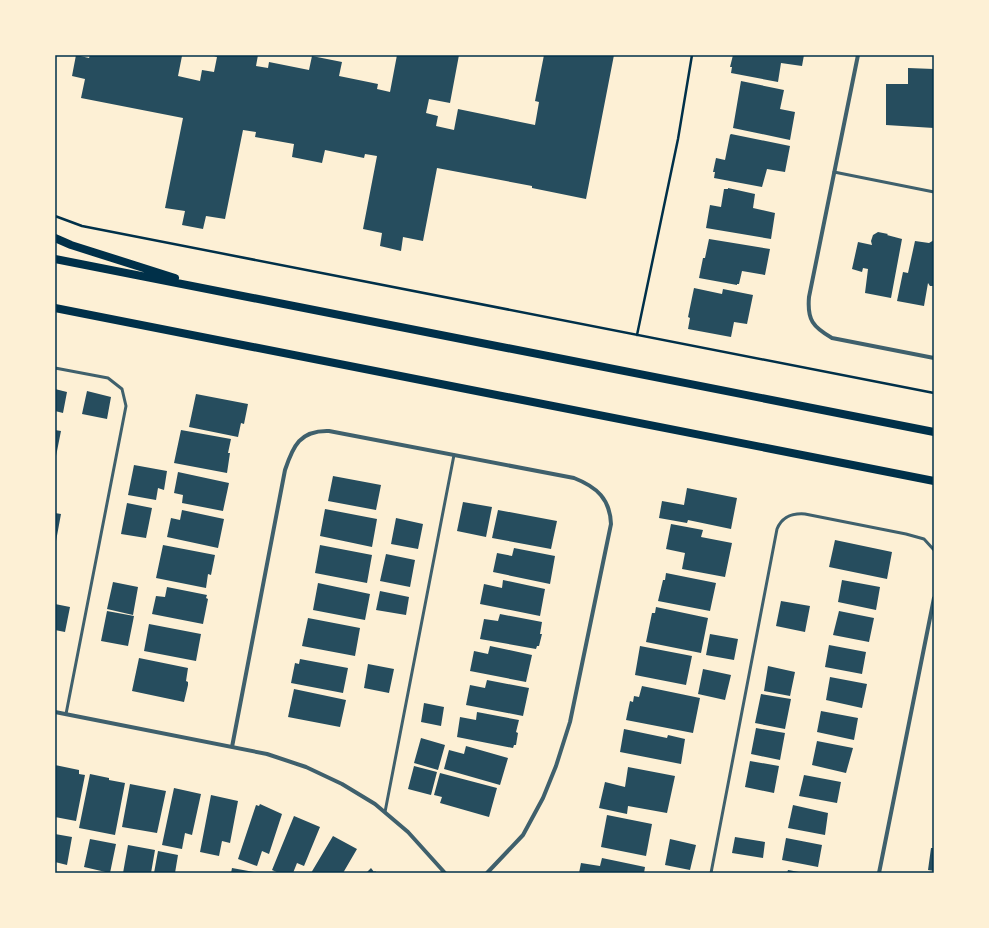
<svg xmlns="http://www.w3.org/2000/svg" width="989" height="928" viewBox="0 0 989 928" font-family="Quicksand,sans-serif">
<rect width="100%" height="100%" fill="#fdf0d5"/>
<path fill="#264d5e" d="M 76,55 L 89,58 L 90,55 L 182,56 L 178,76 L 200,81 L 202,70 L 214,72 L 217,57 L 211,55 L 258,55 L 256,66 L 268,68 L 269,62 L 309,70 L 312,56 L 342,62 L 339,76 L 378,84 L 377,89 L 390,92 L 397,55 L 459,55 L 450,103 L 429,99 L 426,113 L 438,116 L 436,126 L 454,130 L 458,109 L 535,125 L 539,102 L 535,101 L 544,55 L 614,55 L 586,199 L 532,188 L 532,186 L 437,168 L 423,241 L 403,237 L 401,251 L 380,246 L 382,233 L 363,229 L 377,156 L 365,154 L 364,158 L 325,150 L 322,163 L 292,157 L 294,144 L 255,137 L 256,132 L 243,130 L 225,219 L 206,216 L 203,229 L 182,225 L 185,211 L 165,208 L 183,118 L 81,98 L 85,79 L 72,76 Z
M 733,55 L 804,55 L 802,66 L 781,63 L 778,82 L 731,73 L 732,67 L 730,67 Z
M 908,68 L 934,69 L 934,128 L 886,125 L 886,84 L 908,84 Z
M 741,81 L 784,90 L 780,109 L 795,112 L 790,140 L 733,128 Z
M 731,134 L 790,146 L 785,172 L 767,169 L 762,187 L 714,178 L 715,172 L 713,172 L 716,158 L 725,160 L 730,135 Z
M 728,188 L 755,194 L 753,208 L 775,213 L 771,239 L 706,228 L 710,205 L 721,207 L 724,189 L 728,189 Z
M 878,232 L 888,234 L 887,235 L 902,239 L 891,298 L 865,293 L 868,269 L 863,268 L 862,272 L 852,269 L 858,242 L 872,245 L 871,241 L 873,235 Z
M 709,239 L 770,249 L 765,275 L 742,271 L 739,284 L 737,284 L 737,285 L 699,278 L 703,258 L 705,258 Z
M 934,240 L 934,286 L 930,286 L 928,283 L 924,306 L 897,301 L 903,272 L 908,273 L 915,241 L 929,243 Z
M 694,288 L 722,294 L 723,289 L 753,295 L 747,324 L 734,322 L 731,337 L 688,329 L 690,318 L 688,317 Z
M 55,389 L 67,392 L 63,413 L 55,411 Z
M 87,391 L 111,397 L 107,419 L 82,414 Z
M 196,394 L 248,404 L 244,424 L 241,423 L 238,437 L 189,427 Z
M 55,430 L 61,431 L 56,456 L 55,456 Z
M 181,430 L 231,439 L 228,453 L 230,453 L 227,473 L 174,463 Z
M 134,465 L 167,471 L 164,490 L 158,488 L 156,500 L 128,495 Z
M 178,472 L 229,483 L 223,511 L 182,503 L 183,495 L 174,493 Z
M 333,476 L 381,485 L 376,510 L 328,501 Z
M 687,488 L 737,498 L 731,529 L 688,520 L 687,523 L 659,518 L 662,501 L 684,505 Z
M 463,502 L 492,507 L 486,537 L 457,531 Z
M 127,503 L 152,508 L 146,538 L 121,534 Z
M 325,509 L 377,519 L 372,547 L 320,536 Z
M 182,510 L 224,519 L 218,548 L 167,537 L 171,518 L 180,520 Z
M 498,510 L 557,521 L 551,549 L 492,538 Z
M 55,513 L 61,514 L 56,541 L 55,540 Z
M 396,518 L 423,524 L 418,549 L 391,544 Z
M 671,524 L 703,530 L 701,537 L 732,543 L 725,577 L 682,569 L 685,553 L 666,549 Z
M 835,540 L 892,552 L 887,579 L 829,567 Z
M 163,545 L 215,555 L 211,575 L 208,574 L 206,588 L 156,578 Z
M 320,545 L 372,555 L 367,583 L 315,573 Z
M 514,548 L 555,556 L 550,584 L 493,572 L 497,553 L 512,556 Z
M 386,554 L 415,560 L 410,587 L 380,581 Z
M 666,573 L 716,583 L 710,611 L 658,601 L 663,580 L 665,580 Z
M 503,580 L 545,589 L 540,616 L 480,604 L 484,584 L 502,588 Z
M 842,580 L 880,587 L 876,610 L 838,602 Z
M 113,582 L 138,587 L 133,615 L 107,609 Z
M 318,583 L 370,594 L 365,620 L 313,610 Z
M 167,587 L 207,595 L 206,598 L 208,599 L 203,624 L 152,614 L 156,596 L 165,597 Z
M 380,591 L 409,597 L 406,615 L 376,610 Z
M 781,601 L 810,606 L 805,632 L 776,626 Z
M 55,604 L 70,607 L 65,632 L 55,630 Z
M 656,607 L 708,618 L 701,653 L 646,642 L 652,613 L 655,613 Z
M 107,611 L 134,616 L 128,646 L 101,641 Z
M 839,611 L 874,618 L 869,642 L 833,635 Z
M 500,614 L 542,622 L 540,634 L 542,634 L 539,646 L 537,646 L 536,649 L 480,639 L 484,619 L 498,621 Z
M 308,618 L 360,628 L 355,656 L 302,646 Z
M 149,624 L 201,634 L 196,661 L 144,651 Z
M 710,634 L 738,639 L 734,660 L 706,655 Z
M 829,645 L 866,652 L 862,674 L 825,667 Z
M 490,646 L 532,655 L 526,682 L 470,671 L 474,651 L 488,654 Z
M 640,646 L 692,656 L 686,685 L 635,675 Z
M 139,658 L 188,668 L 186,681 L 188,682 L 188,685 L 184,702 L 132,691 Z
M 300,659 L 348,668 L 343,693 L 291,683 L 295,663 L 299,664 Z
M 368,664 L 394,669 L 389,693 L 364,688 Z
M 768,666 L 795,672 L 790,696 L 764,691 Z
M 703,669 L 731,675 L 725,700 L 698,694 Z
M 830,677 L 867,684 L 862,708 L 826,700 Z
M 487,680 L 529,688 L 523,716 L 466,705 L 470,685 L 485,688 Z
M 642,686 L 700,698 L 693,733 L 626,720 L 630,701 L 633,702 L 634,696 L 639,697 Z
M 294,689 L 346,700 L 340,727 L 288,717 Z
M 761,694 L 791,699 L 785,729 L 755,723 Z
M 424,703 L 444,707 L 441,726 L 421,722 Z
M 821,711 L 858,718 L 854,740 L 817,732 Z
M 477,712 L 519,720 L 516,732 L 518,733 L 516,745 L 514,745 L 513,748 L 457,737 L 460,717 L 476,720 Z
M 756,728 L 785,733 L 780,760 L 751,754 Z
M 624,729 L 667,738 L 668,735 L 685,739 L 681,764 L 620,752 Z
M 421,738 L 445,745 L 438,770 L 414,763 Z
M 817,741 L 853,748 L 846,773 L 812,765 Z
M 466,746 L 508,758 L 500,785 L 444,769 L 449,750 L 464,754 Z
M 750,761 L 779,766 L 774,793 L 745,787 Z
M 55,765 L 79,770 L 79,774 L 85,775 L 76,821 L 55,817 Z
M 414,766 L 437,772 L 431,795 L 408,789 Z
M 628,767 L 675,776 L 667,813 L 628,806 L 627,814 L 599,808 L 605,782 L 625,787 Z
M 440,773 L 497,788 L 489,817 L 440,803 L 442,797 L 434,795 Z
M 90,774 L 109,778 L 109,780 L 125,783 L 115,835 L 79,828 Z
M 804,775 L 841,782 L 837,803 L 799,796 Z
M 130,784 L 166,791 L 157,833 L 122,827 Z
M 174,788 L 201,794 L 192,835 L 185,833 L 182,849 L 162,845 Z
M 211,795 L 238,801 L 230,843 L 222,841 L 219,856 L 200,852 Z
M 260,804 L 282,814 L 269,854 L 262,851 L 257,866 L 238,859 L 256,805 L 259,806 Z
M 793,805 L 828,813 L 825,835 L 788,828 Z
M 607,815 L 652,824 L 646,856 L 601,847 Z
M 294,816 L 320,827 L 304,866 L 297,863 L 293,873 L 279,873 L 272,870 Z
M 55,834 L 72,837 L 67,865 L 55,862 Z
M 333,836 L 357,849 L 343,873 L 311,873 Z
M 735,837 L 765,842 L 763,858 L 732,853 Z
M 786,838 L 822,845 L 818,867 L 782,860 Z
M 90,839 L 116,844 L 110,873 L 84,867 Z
M 670,839 L 696,845 L 690,870 L 665,865 Z
M 128,845 L 155,850 L 151,873 L 123,873 Z
M 931,848 L 934,848 L 934,871 L 928,870 Z
M 158,851 L 178,855 L 175,873 L 154,873 Z
M 602,858 L 645,867 L 644,873 L 579,873 L 581,863 L 600,866 Z
M 232,868 L 254,872 L 254,873 L 231,873 Z
M 371,868 L 374,872 L 375,871 L 377,873 L 366,873 Z
M 788,870 L 799,872 L 799,873 L 787,873 Z"/>
<g fill="none" stroke-linecap="round" stroke-linejoin="round">
<path stroke="#003049" stroke-width="2.5" d="M 55,216 L 82,226 L 934,393
M 637,335 L 678,139 L 692,55"/>
<path stroke="#3f606c" stroke-width="3" d="M 834,172 L 934,192
M 55,368 L 108,378 L 122,389 L 126,406 L 66,714
M 385,812 L 454,455
M 711,873 L 777,529 C 782,517 791,513 805,514 L 906,534 L 924,539 L 934,550"/>
<path stroke="#3f606c" stroke-width="4" d="M 858,55 L 809,297 C 807,320 813,327 832,338 L 934,358
M 55,712 L 267,754 L 306,767 L 342,784 L 375,804 L 408,832 L 445,873
M 232,747 L 285,470 C 293,446 300,430 329,431 L 574,478 C 597,487 610,499 611,524 L 570,722 L 556,766 L 543,798 L 523,835 L 487,873
M 879,873 L 934,598"/>
<path stroke="#003049" stroke-width="8" d="M 55,238 L 71,245 L 175,278
M 55,259 L 934,432
M 55,308 L 934,481"/>
</g>
<rect width="989" height="928" fill="none" stroke="#fdf0d5" stroke-width="112"/>
<rect x="56" y="56" width="877" height="816" fill="none" stroke="#003049" stroke-width="1.5"/>
</svg>
